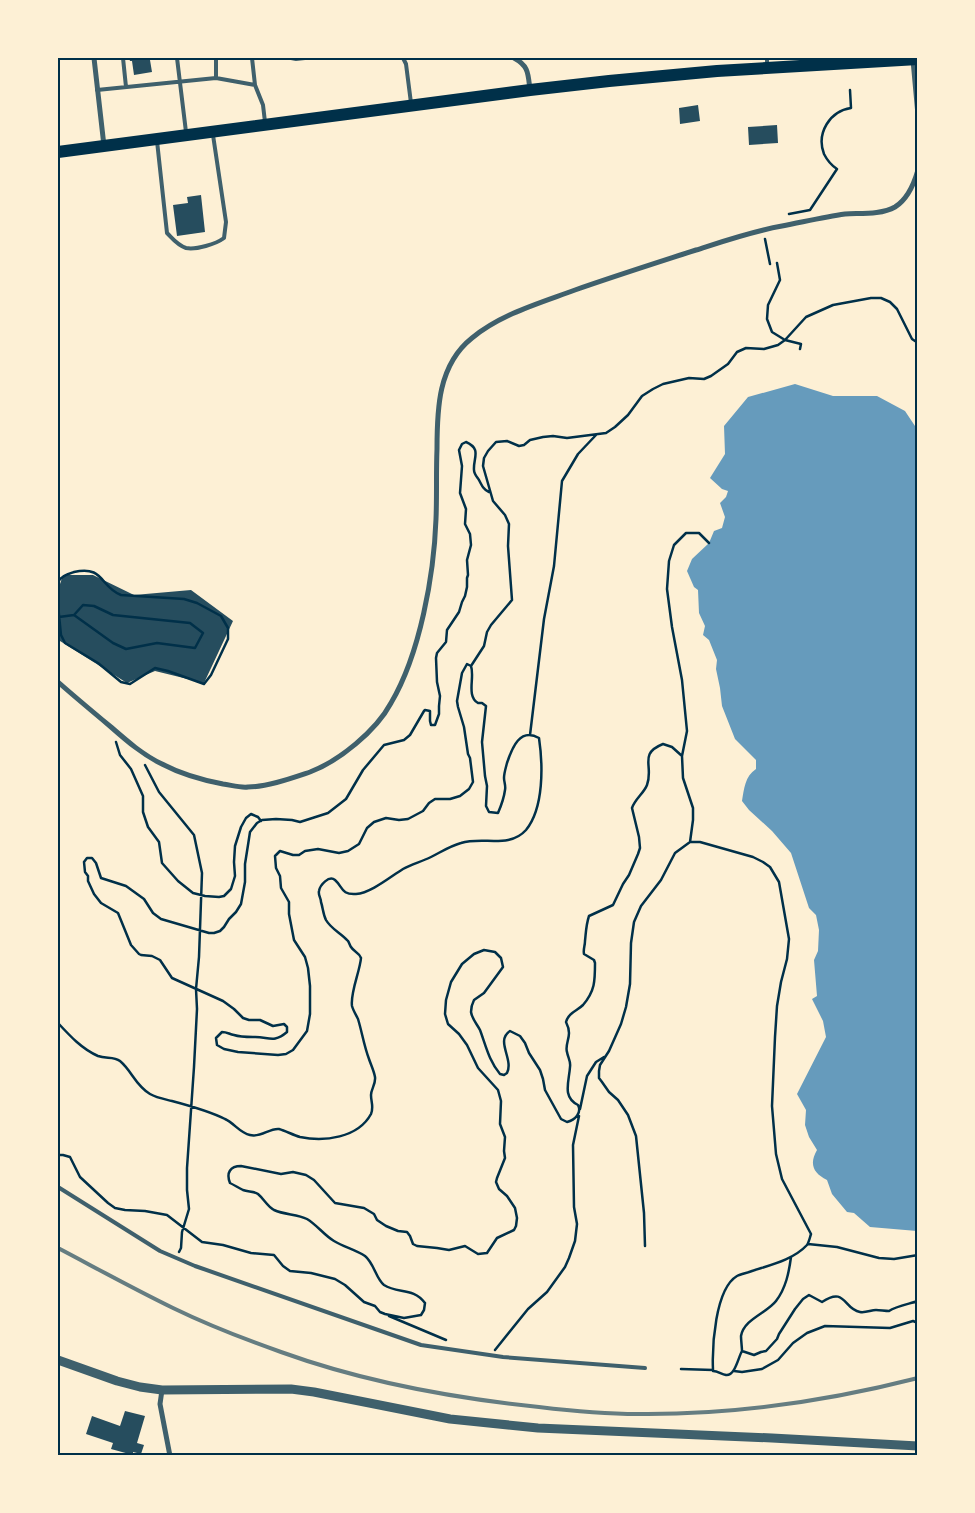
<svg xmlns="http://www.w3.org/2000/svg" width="975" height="1513" viewBox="0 0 975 1513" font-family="'IBM Plex Sans',sans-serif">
<rect width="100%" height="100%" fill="#fdf0d5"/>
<path fill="#669bbc" d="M 795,384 L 833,396 L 877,396 L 905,411 L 917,429 L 917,1231 L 870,1227 L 854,1213 L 847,1212 L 832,1194 L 827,1180 C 813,1173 809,1164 817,1150 L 809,1137 L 805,1125 L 806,1110 L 797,1094 L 826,1037 L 823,1021 L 812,999 L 817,996 L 814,960 L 818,951 L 819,930 L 816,915 L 809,908 L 791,853 L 772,831 L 749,810 L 742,801 C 744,789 745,776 756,769 L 756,760 L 735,739 L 722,706 L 720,688 L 716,669 L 717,660 L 709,640 L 703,635 L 705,626 L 699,613 L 698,590 L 694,587 L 687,571 L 692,559 L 709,543 L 714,531 L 722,528 L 725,517 L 720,503 L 726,497 L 728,491 L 722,489 L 710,478 L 725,454 L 724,426 L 748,397 Z"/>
<path fill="#264d5e" d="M 129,58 L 152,58 L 152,59 L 150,60 L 152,72 L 134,75 L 132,61 L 130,61 Z
M 698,105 L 700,121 L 680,124 L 679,108 Z
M 777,125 L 778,143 L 749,145 L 748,127 Z
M 201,195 L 205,232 L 177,236 L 173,205 L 188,203 L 187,197 Z
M 63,575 L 93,575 L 134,595 L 191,590 L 233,621 L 204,683 L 155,671 L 127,683 L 60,641 L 58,622 L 58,590 Z
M 125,1411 L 145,1416 L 137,1443 L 144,1445 L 141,1454 L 133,1452 L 133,1455 L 111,1449 L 113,1443 L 86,1434 L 92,1416 L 120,1426 Z"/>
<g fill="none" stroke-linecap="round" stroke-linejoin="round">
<path stroke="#003049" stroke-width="2.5" d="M 789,214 L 810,210 L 837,169 C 831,165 827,160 824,154 C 816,133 830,111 851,108 L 850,90
M 765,239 L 770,264
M 777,263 L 780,280 L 768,305 L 767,319 L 772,332 L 785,340 L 801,344 L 800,349
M 58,582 C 61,576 68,574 74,572 C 104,565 100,587 121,595 L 184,599 L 197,603 L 221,616 L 228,628 L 228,639 L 211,675 L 204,684 L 168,671 L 155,668 L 130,684 L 121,682 L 98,663 L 65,643 L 61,635 L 58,605
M 59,617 L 74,615 L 83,605 L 94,606 L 113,615 L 190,623 L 203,633 L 195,648 L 157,643 L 126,649 L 113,643 L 74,615
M 471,666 L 467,664 L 462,673 L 457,701 L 458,707 L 464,727 L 468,754 L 470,758 L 473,782 L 469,789 L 460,796 L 450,799 L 435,799 L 429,803 L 423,811 L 408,819 L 399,820 L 386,818 L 374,822 L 367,828 L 359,844 L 348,851 L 339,853 L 318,849 L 305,851 L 299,855 L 293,855 L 280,851 L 275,856 L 276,868 L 280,876 L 281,888 L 289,902 L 289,914 L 294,940 L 305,957 L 308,968 L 310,986 L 310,1014 L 307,1031 L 293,1050 L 286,1054 L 278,1055 L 238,1052 L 224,1049 L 217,1045 L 216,1038 L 222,1032 C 227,1032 229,1034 234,1035 C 240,1037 247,1037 253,1037 C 268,1036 273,1044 287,1032 L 287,1027 L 284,1024 L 273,1026 L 260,1020 L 249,1020 L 243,1018 L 234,1009 L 223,1001 L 172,978 L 160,960 L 152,956 L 141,955 L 139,954 L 131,945 L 118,913 L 101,903 L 94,894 L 88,881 L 88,876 L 85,872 L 84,862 L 87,858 L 92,858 L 96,863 L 101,878 L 126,886 L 144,899 L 153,913 L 161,919 L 209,933 L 214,933 L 220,931 L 224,927 L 229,919 L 236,912 L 241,904 L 245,882 L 245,864 L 248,845 L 250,832 L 257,823 L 262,820 L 276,819 L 292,820 L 300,822 L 328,813 L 346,799 L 363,770 L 384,745 L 404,740 L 410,735 L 424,711 L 425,710 L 430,711 L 430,721 L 431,725 L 435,725 L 439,714 L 439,706 L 440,696 L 437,682 L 436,658 L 437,653 L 446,642 L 447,630 L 459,612 L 462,602 L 465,596 L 467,587 L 467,578 L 468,575 L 467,560 L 471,545 L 470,534 L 465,524 L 466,509 L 460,493 L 462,466 L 459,450 L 462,444 L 466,442 C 482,449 473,458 474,470 C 474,474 477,477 479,480 C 482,486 484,490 489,492
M 530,735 L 544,619 L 554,566 L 562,481 L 578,454 L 596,435
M 116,742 L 120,755 L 131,769 L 143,796 L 143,812 L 148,827 L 159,842 L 162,863 L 178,881 L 193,893 L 205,896 L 219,897 L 224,896 L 231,889 L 235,876 L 234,862 L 235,846 L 241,827 L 246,818 L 251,814 L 258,817 L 261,821
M 682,756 L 687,731 L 682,680 L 672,627 L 667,589 L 669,561 L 674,545 L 686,533 L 699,533 L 709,543
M 145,765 L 159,792 L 194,835 L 202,873 L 199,957 L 196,989 L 197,1009 L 194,1067 L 187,1168 L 187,1190 L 189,1209 L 182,1232 L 181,1248 L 179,1252
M 58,1023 C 70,1036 82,1049 98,1056 C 106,1059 114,1056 120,1061 C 132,1071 135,1085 150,1094 C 157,1098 164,1099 172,1101 C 187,1105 211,1112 225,1119 C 234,1123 240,1133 250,1135 C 261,1138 269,1128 279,1129 C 286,1131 293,1135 300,1137 C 324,1142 358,1138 371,1114 C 374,1107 371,1102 371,1095 C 371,1089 376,1084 375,1077 C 374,1071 371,1065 369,1059 C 364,1046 362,1032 358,1019 C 356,1015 353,1010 352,1006 C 350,993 360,971 361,958 C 359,952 354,952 351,947 C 350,946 349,942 348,941 C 341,933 331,929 326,920 C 323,914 323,908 321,902 C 321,898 318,895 319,891 C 320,885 329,875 335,880 C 343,887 341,895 356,894 C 371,893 390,877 403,869 C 412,864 421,862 431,857 C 441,852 450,846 461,843 C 483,836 509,849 526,830 C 544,808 543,765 539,738 C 520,727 512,748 507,763 C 506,767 504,773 504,778 C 504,782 506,786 505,790 C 504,798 501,806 498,813 L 489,812 L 486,806 L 487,786 L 485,776 L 482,742 L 486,706 L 482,703 L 478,703 C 466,696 475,677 471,666 L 484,646 L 487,632 L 491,625 L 512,600 L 508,546 L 509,524 L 505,515 L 493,501 L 483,466 L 484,458 L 488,451 L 496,442 L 507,441 L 519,446 L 524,445 L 530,440 L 543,437 L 553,436 L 567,438 L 606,433 L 615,427 L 628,415 L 642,396 L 653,389 L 663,384 L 689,378 L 704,379 L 711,376 L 728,364 L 737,352 L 746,348 L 764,349 L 778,345 L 785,340 L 806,317 L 833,305 L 871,298 L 881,298 L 890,302 L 897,309 L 912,339 L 918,343
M 580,1109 L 587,1076 L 596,1062 L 604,1057
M 58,1155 L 63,1155 L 70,1157 L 80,1177 L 108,1203 L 115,1208 L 125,1210 L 145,1211 L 167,1215 L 202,1242 L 223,1245 L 251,1253 L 274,1255 L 283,1266 L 290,1271 L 311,1273 L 335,1279 L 345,1285 L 364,1302 L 375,1306 L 380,1312 L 385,1314 L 404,1318 L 421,1315 L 424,1310 L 425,1303 C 413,1287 398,1294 384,1285 C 376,1279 374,1263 365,1256 C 356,1250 344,1247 334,1241 C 324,1235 317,1225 307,1219 C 297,1214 285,1215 274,1210 C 267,1206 264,1199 258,1194 C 254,1191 248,1192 243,1190 C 239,1188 234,1185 230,1183 C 226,1173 230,1166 241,1166 L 281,1174 L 293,1172 L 306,1175 L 314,1180 L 335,1203 L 364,1208 L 374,1214 L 377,1220 L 386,1226 L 398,1231 L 407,1232 L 410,1236 L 413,1244 L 417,1246 L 437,1248 L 449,1250 L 465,1246 L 478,1254 L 487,1253 L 497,1238 L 514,1230 L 516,1226 L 517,1218 L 515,1208 L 507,1196 L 499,1189 L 496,1182 L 497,1178 L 505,1158 L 504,1151 L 505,1137 L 500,1124 L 501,1101 L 498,1090 L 478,1068 L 467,1045 L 459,1034 L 448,1024 L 445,1014 L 446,1000 L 451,982 L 462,964 L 474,954 L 484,950 L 495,952 L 501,958 L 503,967 L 484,993 L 474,1000 C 472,1004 471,1008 471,1012 C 472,1019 477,1024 480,1030 C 486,1046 489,1061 500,1074 L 504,1075 L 507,1073 C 514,1059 495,1041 510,1031 L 520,1036 L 525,1043 L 529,1053 L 540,1070 L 543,1079 L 545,1090 L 561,1119 L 567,1122 C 575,1120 582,1113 578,1105 C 562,1097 569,1082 570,1067 C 571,1061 568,1058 567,1052 C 565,1046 569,1040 569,1033 C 569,1029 568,1026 566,1022 C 569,1012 577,1011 583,1005 C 595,991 595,981 595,963 L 594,960 L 584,954 C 583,949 585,946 585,941 C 586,932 586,925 589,916 L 613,905 L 623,884 L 629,875 L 638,854 L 640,848 L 639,837 L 632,808 C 635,799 644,793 647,785 C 654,766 638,754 663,744 L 672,747 L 682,756 L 683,778 L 693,808 L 693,820 L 690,842
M 808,1244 L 837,1247 L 879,1258 L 894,1259 L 918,1255
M 645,1246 L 644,1213 L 636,1136 L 628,1115 L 618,1100 L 609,1092 L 602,1082 L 599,1078 L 599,1071 L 600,1065 L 609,1051 L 621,1024 L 626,1007 L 630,984 L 631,943 L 634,922 L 641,906 L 661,880 L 675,853 L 690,842 L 700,842 L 753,857 L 763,862 L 770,867 L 779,882 L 789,939 L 787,959 L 781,982 L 777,1006 L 775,1037 L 772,1106 L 776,1154 L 782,1179 L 811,1234 C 810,1237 809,1242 807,1245 C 793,1260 770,1265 752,1271 C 747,1273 741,1274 737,1276 C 715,1289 712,1347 713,1370 L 681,1369
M 389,1316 L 446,1340
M 495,1350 L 528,1309 L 547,1292 L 565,1267 L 569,1258 L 575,1241 L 577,1224 L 574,1207 L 573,1145 L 579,1116
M 742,1351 C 742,1347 741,1341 741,1336 C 744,1319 767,1313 776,1301 C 786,1288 789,1272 791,1257
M 713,1371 C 718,1371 721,1374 726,1375 C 735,1376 738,1358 742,1351 L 754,1355 L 761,1352 L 766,1351 L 777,1339 L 779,1334 L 795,1309 L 803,1299 L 809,1295 L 822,1302 C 846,1286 843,1309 860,1312 C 866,1313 871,1310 876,1310 C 880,1310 885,1311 889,1311 C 896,1306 909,1304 918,1301
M 734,1371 L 742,1372 L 762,1369 L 778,1360 L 793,1343 L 807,1333 L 825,1326 L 890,1328 L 913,1321 L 918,1323"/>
<path stroke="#3f606c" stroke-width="4" d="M 123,58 L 126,87
M 177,58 L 186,132
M 216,58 L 216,78
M 252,58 L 255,85
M 291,58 L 296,59 L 305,58
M 403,58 L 406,64 L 411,103
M 767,58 L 767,66
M 97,90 L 216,78 L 255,85 L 263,105 L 265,122
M 157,141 L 167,233 C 173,239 177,245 186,248 C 196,250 216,244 224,238 L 226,222 L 213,135
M 58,1187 L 160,1251 L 195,1266 L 421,1345 L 503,1357 L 645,1368"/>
<path stroke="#3f606c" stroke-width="5" d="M 94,58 L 104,146
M 514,58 C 529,66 528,74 530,90
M 913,60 L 918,115
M 58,682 C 75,697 93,712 111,727 C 127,741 143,755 162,764 C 181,774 202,780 223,784 C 231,785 240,788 248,787 C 267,787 292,778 310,772 C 339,761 376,731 391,703 C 420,654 434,575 436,519 C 437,495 436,472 437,449 C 437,409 438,365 472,338 C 501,314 540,303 575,290 C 615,276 656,263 696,250 C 724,241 753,231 782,226 C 803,222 824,217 845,214 C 860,213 881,215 895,207 C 908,199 914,184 918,170
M 162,1390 L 160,1404 L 170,1456"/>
<path stroke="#3f606c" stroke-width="9" d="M 58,1360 L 117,1381 L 140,1387 L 162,1390 L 291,1389 L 314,1392 L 450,1419 L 538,1428 L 772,1438 L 918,1446"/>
<path stroke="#003049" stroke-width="12" d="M 58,152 L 530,90 L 609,81 L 717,71 L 918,59"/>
<path stroke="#657d81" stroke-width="4" d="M 58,1248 C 96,1268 134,1289 173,1308 C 208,1325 244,1339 281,1352 C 364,1382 452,1398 539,1407 C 572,1411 605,1414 638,1414 C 730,1415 828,1401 918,1378"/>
</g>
<rect width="975" height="1513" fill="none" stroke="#fdf0d5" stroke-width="118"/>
<rect x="59" y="59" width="857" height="1395" fill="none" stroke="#003049" stroke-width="2"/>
</svg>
